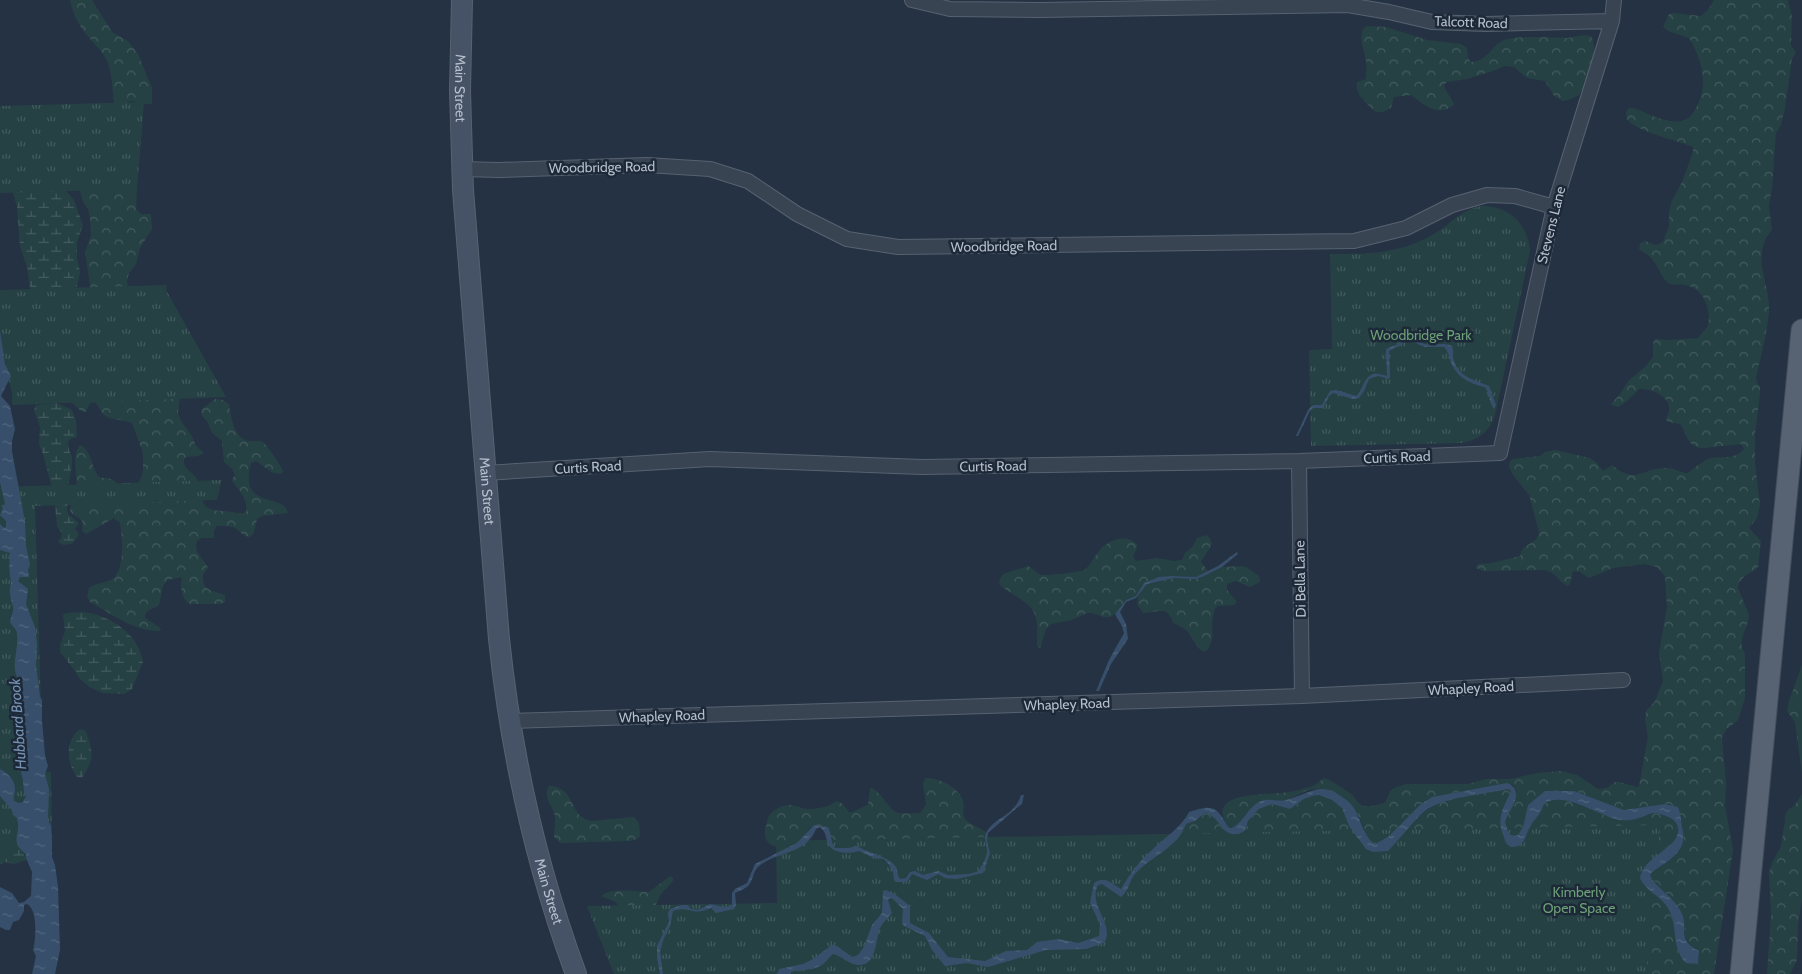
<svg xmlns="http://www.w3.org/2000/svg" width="1802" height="974" viewBox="0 0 1802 974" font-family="Cabin,sans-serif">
<defs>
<pattern id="forest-crowns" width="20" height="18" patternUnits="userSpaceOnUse" patternTransform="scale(1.25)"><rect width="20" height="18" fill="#264144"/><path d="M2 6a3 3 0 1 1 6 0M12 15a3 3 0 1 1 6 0" fill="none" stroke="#435b5e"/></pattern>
<pattern id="wetland-marsh" width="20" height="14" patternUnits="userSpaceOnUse" patternTransform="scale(1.25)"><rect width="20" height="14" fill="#264144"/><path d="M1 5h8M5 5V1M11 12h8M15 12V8" fill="none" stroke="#435b5e"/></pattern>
<pattern id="park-tufts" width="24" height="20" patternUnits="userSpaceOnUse" patternTransform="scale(1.25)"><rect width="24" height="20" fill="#264144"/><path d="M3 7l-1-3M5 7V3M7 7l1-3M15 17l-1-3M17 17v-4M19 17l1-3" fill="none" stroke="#435b5e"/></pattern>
<pattern id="water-ripples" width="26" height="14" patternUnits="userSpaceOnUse" patternTransform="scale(1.25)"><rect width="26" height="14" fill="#374f6b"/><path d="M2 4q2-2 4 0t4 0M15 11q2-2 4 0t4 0" fill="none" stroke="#52677f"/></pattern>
</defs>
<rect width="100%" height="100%" fill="#243243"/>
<path fill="url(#forest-crowns)" d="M 70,0 L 92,0 L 112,32 L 128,41 L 138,54 L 152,88 L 152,104 C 143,106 136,99 127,102 L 134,178 L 137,189 L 136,209 L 141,214 L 151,214 L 152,229 L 140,248 L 136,264 L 129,273 L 127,281 L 129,293 L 180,396 L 178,413 L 181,421 L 192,436 L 196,446 L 204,453 L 199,456 L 186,457 L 184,459 C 183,471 194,471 198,481 C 200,487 198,494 201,500 C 208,513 220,510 232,512 C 238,513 240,515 246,512 C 249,501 238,488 231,480 L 235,475 L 232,469 L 224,462 L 222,441 L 212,433 L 207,421 L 201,415 L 202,409 L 215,399 L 223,400 L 229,404 C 231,416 233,437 248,441 C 253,442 259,440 263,442 C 266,444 282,467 283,471 L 281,474 L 273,473 L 256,461 L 251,463 C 238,511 284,492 288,513 L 262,516 L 257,519 L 254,533 L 250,537 C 242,536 241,532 235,528 C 230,526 222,526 217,526 L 214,531 L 214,538 L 202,538 L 197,541 C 193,554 204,558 208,568 L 203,574 C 201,591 212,590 225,595 L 225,602 L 220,604 L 189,604 C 181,597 180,586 182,577 L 167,580 L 163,586 L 159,605 C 152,610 145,609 145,618 L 159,627 L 161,629 L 160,631 C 135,632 110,613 90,602 L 87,597 L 89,588 C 96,583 104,583 111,580 C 126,572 122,536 120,523 L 114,518 L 86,534 L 82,531 C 85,515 77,521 70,511 C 70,504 74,499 76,492 C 79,477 70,457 80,445 C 92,451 91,465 98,476 C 102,479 106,477 111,479 C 116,481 120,488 123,493 L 136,490 L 143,472 L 143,453 L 132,423 C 123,419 112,421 104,415 C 100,411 99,406 95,402 L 90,403 L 86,412 L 81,411 L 68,399 L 92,299 L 85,252 L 91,235 L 90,218 L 88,209 L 83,202 L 80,191 L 117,113 C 111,97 114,80 108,63 C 104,52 94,44 87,35 C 78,25 73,13 70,0 Z
M 1714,0 L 1788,0 L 1792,16 L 1791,45 L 1796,53 L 1792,59 L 1785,108 L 1781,125 L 1776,133 L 1772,188 L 1769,205 L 1772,230 C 1769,234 1765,238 1764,243 C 1756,266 1770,287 1769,311 C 1767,335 1761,355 1756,378 L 1757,383 L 1760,387 L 1760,394 L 1755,434 L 1755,463 L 1760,505 L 1757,518 L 1749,528 L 1761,541 L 1758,567 C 1751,574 1739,576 1738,588 L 1749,615 C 1748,630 1736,640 1745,654 L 1745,698 L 1738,720 L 1727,729 L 1722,737 L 1726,783 L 1725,806 L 1733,850 L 1714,974 L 791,974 L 791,972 C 800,969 812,971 820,966 C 826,963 828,958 833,954 C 841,955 848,964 858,965 C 877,966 875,941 880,928 C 883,922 888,918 892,913 L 888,900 L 890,898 L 893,898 L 903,909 L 902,923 L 904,926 L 925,936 L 941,963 L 945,966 L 967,963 L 988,967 L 1046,950 L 1086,949 L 1104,943 C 1116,924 1087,906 1098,885 L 1102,884 L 1118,897 L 1121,897 C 1129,891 1129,881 1135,874 C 1151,856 1178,848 1186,824 L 1196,821 L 1205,813 C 1223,816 1221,843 1245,831 L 1248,821 L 1259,809 L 1272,804 L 1290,809 L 1304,799 L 1312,796 L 1319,795 L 1332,800 L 1342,808 L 1349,826 L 1366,849 L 1373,852 L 1388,851 C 1400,839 1414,820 1426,811 C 1445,795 1484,795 1508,789 L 1511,791 C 1504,806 1496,818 1503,834 C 1505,840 1505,844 1511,847 C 1526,847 1524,837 1530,827 C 1533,821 1538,817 1541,811 C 1543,807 1543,804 1547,802 C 1567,792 1601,817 1620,820 C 1625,821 1634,820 1639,818 C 1644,817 1649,813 1654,813 C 1662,814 1677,818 1678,828 C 1681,848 1644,855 1640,878 C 1646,892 1663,897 1669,910 C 1678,928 1671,948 1686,963 L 1698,964 L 1699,951 C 1675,937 1691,927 1680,910 C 1674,899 1661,890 1652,880 L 1650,875 L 1652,872 C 1670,860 1689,852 1682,827 C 1681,820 1681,814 1678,807 L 1665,804 L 1624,810 L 1574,791 L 1545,791 L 1528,805 L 1523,827 L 1518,835 L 1514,836 L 1509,834 L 1505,822 C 1508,811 1516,803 1517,791 L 1513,785 L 1504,784 L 1432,797 L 1420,805 L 1388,837 L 1375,844 C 1366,838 1363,824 1358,815 C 1351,800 1331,787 1314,789 C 1304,790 1295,797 1286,800 C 1275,802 1266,797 1256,804 C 1246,811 1243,828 1228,827 C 1225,820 1219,813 1225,805 C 1233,794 1268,794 1281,793 C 1292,792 1305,789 1315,785 C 1319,783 1320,780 1324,778 C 1329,779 1346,790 1351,794 C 1356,798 1358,806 1366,806 C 1372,807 1379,804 1385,803 L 1390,791 L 1394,788 L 1406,784 L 1468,784 L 1486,779 L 1510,779 L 1538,773 L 1561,771 L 1577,775 L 1598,789 L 1607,788 L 1615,782 L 1619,782 L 1637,787 L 1639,786 L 1648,737 L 1645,720 L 1646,711 L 1655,701 L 1663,681 L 1659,653 L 1667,607 L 1665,576 L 1657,567 L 1644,564 L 1613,568 L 1589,578 L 1580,572 L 1573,571 L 1570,584 L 1568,586 C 1556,581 1560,574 1544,570 L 1483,571 L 1476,568 L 1478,564 L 1492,563 L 1520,556 C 1521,554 1521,550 1524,548 C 1530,542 1537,543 1539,532 L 1529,495 L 1513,475 L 1509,467 L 1510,461 L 1513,459 L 1540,456 L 1545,452 L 1555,450 L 1590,458 L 1597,463 L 1603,471 L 1612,465 C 1635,485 1640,469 1665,468 C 1673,467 1680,473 1688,473 C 1691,470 1706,459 1711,458 C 1724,456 1734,460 1744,449 L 1741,444 L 1704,448 C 1687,448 1688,435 1680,424 L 1669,422 L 1666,420 C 1667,416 1670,411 1669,407 C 1668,395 1649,388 1639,389 L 1627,401 L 1618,407 L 1612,405 L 1611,404 L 1620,394 L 1629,380 L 1645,367 L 1653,357 L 1653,343 L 1655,339 L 1670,340 L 1698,338 L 1708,326 C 1711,309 1705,290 1686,285 C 1680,283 1673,287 1667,282 C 1660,275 1657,263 1649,256 C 1646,253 1642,252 1639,249 L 1640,244 L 1645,241 L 1656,245 L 1663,242 L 1669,226 L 1669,213 L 1671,203 L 1682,182 L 1693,152 L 1693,147 C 1677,140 1636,132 1627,119 L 1626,112 L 1629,108 L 1633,108 C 1648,113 1666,124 1682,121 C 1689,119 1693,114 1696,108 C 1709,85 1702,59 1689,38 L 1668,31 L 1663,27 L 1669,14 L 1673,13 L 1701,16 L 1708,10 Z
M 1366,26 L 1386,27 L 1427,40 L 1461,44 L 1467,48 L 1468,58 L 1471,62 C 1490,60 1491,45 1504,40 C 1518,35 1550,38 1567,38 C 1575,37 1583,34 1591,36 C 1599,49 1590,85 1578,95 C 1573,99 1568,100 1563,101 L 1554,96 L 1545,81 L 1527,78 L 1514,67 L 1504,66 L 1496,70 L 1467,79 L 1447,82 L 1444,85 C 1445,92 1452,97 1454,105 C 1437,118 1423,104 1411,95 L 1394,97 L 1391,108 L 1383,112 L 1376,112 C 1367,105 1354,93 1357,82 L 1366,79 C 1366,73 1367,67 1366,62 C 1365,51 1356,35 1366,26 Z
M 1206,535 L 1210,538 L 1212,544 L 1201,562 L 1208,571 L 1196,577 L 1171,576 L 1159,577 L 1144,583 L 1136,596 L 1126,600 L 1115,614 L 1110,617 L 1104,617 L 1092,613 L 1087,613 L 1072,620 L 1051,624 L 1046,629 L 1040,648 L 1038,648 L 1037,645 C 1037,632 1039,620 1032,609 C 1026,601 1002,588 1000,585 C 998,581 1001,577 1003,574 L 1028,566 C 1032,568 1036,573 1041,575 C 1046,576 1079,572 1084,570 C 1090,566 1092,560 1096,555 C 1105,542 1123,532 1137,544 L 1137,548 L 1133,556 L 1136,561 L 1157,558 L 1174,561 L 1182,560 L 1185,553 L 1193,546 L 1197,538 Z
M 1241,566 L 1246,567 L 1259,576 L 1260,582 L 1250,587 L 1236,581 L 1227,584 L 1227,590 L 1237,602 L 1234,605 L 1218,606 L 1215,608 C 1214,613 1212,619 1212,624 C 1212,629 1213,634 1212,639 C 1204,669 1193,636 1187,631 C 1183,627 1177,625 1173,623 C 1172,621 1172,618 1170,616 C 1165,606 1151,614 1143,613 L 1137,604 L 1138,596 L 1147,584 L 1174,578 L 1193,579 L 1202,577 L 1222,567 Z
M 1802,665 L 1802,774 L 1795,722 L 1787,711 L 1789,701 Z
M 925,778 C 938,777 959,787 963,801 C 965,807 961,814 966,820 C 969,824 981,828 986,832 L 985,839 L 835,848 L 824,826 C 821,826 816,825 813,826 C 808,828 806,834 803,837 C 795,846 783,850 772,845 C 762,840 765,830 767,822 C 768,812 780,805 790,805 C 796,805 802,809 808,809 C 818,809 829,807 837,801 L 843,804 L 849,812 L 852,812 L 868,805 L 870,788 L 872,788 C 882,793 890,812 899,813 C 906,814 914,813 920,813 L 926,805 L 923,784 Z
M 553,786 C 557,787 561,789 564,791 C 575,802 574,818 591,821 L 634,817 L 639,823 L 640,836 L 637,839 L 630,841 L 560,843 L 554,837 C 554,830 556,823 555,816 C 553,806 542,797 549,786 Z
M 1802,794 L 1802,898 L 1798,926 L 1797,960 L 1790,974 L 1767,974 L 1771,915 L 1769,872 L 1772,863 L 1781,846 L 1786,813 L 1789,809 L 1794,806 Z
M 670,876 L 673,878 L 673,881 L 661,894 L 652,913 L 621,912 L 616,902 L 601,896 C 613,887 634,892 649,892 Z"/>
<path fill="url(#wetland-marsh)" d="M 11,185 L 65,190 L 74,200 L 83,225 L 77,242 L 77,258 L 80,272 L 77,287 L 31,296 L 27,267 L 20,247 L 17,207 Z
M 57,403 L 72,410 L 76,421 L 77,437 L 70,439 L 68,442 L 69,450 L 72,457 L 72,465 L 69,482 L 66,488 L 69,501 L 67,508 L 68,514 L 79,523 L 75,529 L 79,535 L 72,544 C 66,545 61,546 58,541 L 61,538 L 62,534 L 57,526 L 54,496 L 43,454 L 39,444 L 40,427 L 34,410 L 36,405 Z
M 83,612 C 110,615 139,634 143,662 L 132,689 L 124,694 L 103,693 L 89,687 L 79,678 L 75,671 L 60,652 L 60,645 L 65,631 L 63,615 L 66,613 Z
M 80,729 L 86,731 C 93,753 95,758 82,778 L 77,777 C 66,763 65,740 80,729 Z
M 0,821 L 21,850 L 25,853 L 27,860 L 14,864 L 4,862 L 0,865 Z"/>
<path fill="url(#park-tufts)" d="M 144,102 L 137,189 L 0,193 L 0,106 Z
M 1482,206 C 1509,206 1528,224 1530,251 L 1495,415 C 1490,431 1479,440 1462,443 L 1311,446 L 1309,350 L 1332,349 L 1330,254 C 1366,254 1400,254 1432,235 C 1451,225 1459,210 1482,206 Z
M 167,285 L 166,290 L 226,397 L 12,405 L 12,393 L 0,340 L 0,290 Z
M 222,480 L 217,500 L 35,506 L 43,772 L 51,772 L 52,848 L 0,851 L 0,487 Z
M 1660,825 L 1646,974 L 614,974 L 587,906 L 777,903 L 776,841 Z"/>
<path fill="url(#water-ripples)" d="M 0,331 L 5,364 L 11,376 L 1,396 L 10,406 L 15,429 L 12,441 L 12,451 L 25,522 L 26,546 L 30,565 L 28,570 L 29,577 L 20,577 L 18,581 L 28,589 L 26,604 L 35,627 L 37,645 L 36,665 L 40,697 L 42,700 L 42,721 L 45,755 L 48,766 L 45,774 L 49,789 L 48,820 L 51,826 L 52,841 L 52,857 L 55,865 L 58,887 L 60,950 L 55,974 L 32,974 L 36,956 L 33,950 C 36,940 38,909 27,904 L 24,905 L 24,911 L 19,920 L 13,922 L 10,930 L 6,930 L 0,927 L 0,887 L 12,893 L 19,903 L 24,902 L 31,896 L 32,872 L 26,858 L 26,854 C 8,841 22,835 17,818 L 13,815 L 12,810 L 0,796 L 0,769 C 7,773 15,779 15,789 C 15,794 13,797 14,801 L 19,803 L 23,802 L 26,796 L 24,792 L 23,781 L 18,757 L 22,726 L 15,718 L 17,702 L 11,702 L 12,687 L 17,677 C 11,664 19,649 17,634 C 17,628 11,626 10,621 C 16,604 12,609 10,594 C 9,590 11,585 11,581 C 9,573 9,563 10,553 L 0,550 L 0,524 L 4,528 L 6,527 L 6,521 L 0,515 L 5,503 L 0,483 Z
M 1407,336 C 1413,337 1416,341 1422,343 C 1431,347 1442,341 1452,346 C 1454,351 1452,356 1454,361 C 1459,378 1476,380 1489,386 L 1496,405 L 1494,409 C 1489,403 1490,394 1485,387 C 1473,385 1458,378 1452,365 C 1449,358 1449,352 1444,347 L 1425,347 L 1407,339 L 1401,345 L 1389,351 L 1390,377 L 1389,379 L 1378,376 L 1369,379 L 1364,391 L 1359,398 L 1353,399 L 1333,393 L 1329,396 L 1323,408 L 1313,408 L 1310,411 L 1298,436 L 1296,436 L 1308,410 L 1313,405 L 1322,405 L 1330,391 L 1336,390 L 1356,396 C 1364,390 1364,371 1379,374 C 1381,374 1384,375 1387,376 L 1386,349 L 1398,344 Z
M 1237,552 L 1238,554 L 1222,567 L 1202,577 L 1193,579 L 1174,578 L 1147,584 L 1136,598 L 1126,602 L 1120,612 L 1126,624 L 1128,639 L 1111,664 L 1099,691 L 1096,691 L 1109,660 L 1124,633 L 1122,626 L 1115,614 L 1126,600 L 1136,596 L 1144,583 L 1159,577 L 1171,576 L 1196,577 L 1218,566 Z
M 1507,783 C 1527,791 1509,809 1505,822 L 1509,834 L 1514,836 L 1518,835 L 1523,827 L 1528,805 L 1545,791 L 1574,791 L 1624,810 L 1665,804 L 1678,807 C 1681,814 1681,820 1682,827 C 1689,851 1670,860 1652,872 L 1650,875 L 1652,880 C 1661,890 1674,899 1680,910 C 1691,927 1674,938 1699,951 L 1698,964 L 1686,963 C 1671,948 1678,928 1669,910 C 1663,897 1646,892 1640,878 C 1644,855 1681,848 1678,828 C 1677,818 1662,814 1654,813 C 1649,813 1644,817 1639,818 C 1634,820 1625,821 1620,820 C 1601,817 1567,792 1547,802 C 1543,804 1543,807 1541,811 C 1538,817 1533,821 1530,827 C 1524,837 1526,847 1511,847 C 1505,844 1505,840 1503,834 C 1496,818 1504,806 1511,791 L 1508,789 C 1484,795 1445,796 1425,811 C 1413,821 1400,839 1388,851 L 1373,852 L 1366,849 L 1349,826 L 1342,808 L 1332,800 L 1319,795 L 1312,796 L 1304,799 L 1290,809 L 1272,804 L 1259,809 L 1248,821 L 1245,831 C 1221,843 1223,817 1205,813 L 1195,821 L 1186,824 C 1178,848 1151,856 1135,874 C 1129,881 1129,891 1121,897 L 1102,884 L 1098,885 C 1087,906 1116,924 1104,943 L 1086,949 L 1046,950 L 988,967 L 967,963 L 945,966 L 932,950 L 925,936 L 904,926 L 902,923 L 903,909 L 893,899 L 890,898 L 888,900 L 892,913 C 888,918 883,922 880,928 C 875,941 877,966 858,965 C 848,964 842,956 833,954 C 828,958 826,963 820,966 C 812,971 800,969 791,972 L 791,974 L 777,974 L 779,969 L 803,964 L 813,959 L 832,945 L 837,946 L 852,957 L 858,955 L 864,947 L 872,925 L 882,913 L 883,891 L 886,890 L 896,895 L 910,906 L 910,923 L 929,933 L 948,957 L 985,961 L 1006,951 L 1027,950 L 1037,942 L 1058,939 L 1078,943 L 1099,936 L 1100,924 L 1090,903 L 1094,883 C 1106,875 1111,884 1121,889 C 1130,874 1139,861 1153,849 C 1165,837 1181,828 1189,812 C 1212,805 1216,805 1228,827 L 1231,828 C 1244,823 1247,808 1259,802 C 1267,797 1276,802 1285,800 C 1314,793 1320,778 1349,802 C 1361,813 1362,837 1375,844 L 1388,837 L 1420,805 L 1432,797 Z
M 1021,795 L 1024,795 L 1022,804 L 1018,807 L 988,833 L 987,841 L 990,853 L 983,873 L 957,879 L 945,878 L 938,874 L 927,880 L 912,874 L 907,882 L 896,882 L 894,880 C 894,870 890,866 884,859 L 872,857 L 859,851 C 851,854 834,854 829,845 C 825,838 827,833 820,827 L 816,829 C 806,855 776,851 758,867 C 753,872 753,880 749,885 C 745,889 739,891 735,893 L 736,905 L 734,909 L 716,913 L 711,908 C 691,917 690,905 673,911 L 670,926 L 664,938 L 660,951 L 663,974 L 660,974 L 657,958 L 657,946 L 669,922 L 668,913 L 670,909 L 682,905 L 688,905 L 691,909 L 698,910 L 710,904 L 724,907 L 731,906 L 732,904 L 732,893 L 735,889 L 747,883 L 755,864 L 797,843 L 814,825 L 828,827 C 832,834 830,842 835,848 L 848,848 L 857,846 C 868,853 890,857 896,867 C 898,871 897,875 900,879 L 906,878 L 910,872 L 915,871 L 923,875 L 938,871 L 948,875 L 969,874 L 979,871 C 982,865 986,859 987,853 C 988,846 983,839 986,833 C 995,816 1014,817 1021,795 Z"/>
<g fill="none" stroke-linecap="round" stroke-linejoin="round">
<g stroke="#576270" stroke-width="16">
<path id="minor" d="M 912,0 L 950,9 L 1040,10 L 1348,5 L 1389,12 L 1432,22 L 1486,24 L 1612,21
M 462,169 L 499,170 L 647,165 L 710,169 L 748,181 L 797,214 L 847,239 L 898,247 L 1354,241 L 1406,228 L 1452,205 L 1487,195 L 1515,196 L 1554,207
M 1299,461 L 1302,696
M 485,473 L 710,459 L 922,467 L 1299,461 L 1500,453 L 1554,207 L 1612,21 L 1614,0
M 510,721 L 1302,696 L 1623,680"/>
</g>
<g stroke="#576270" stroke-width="22">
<g id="secondary">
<path id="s1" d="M 462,0 L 460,91 L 463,190 L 499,639 C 511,753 536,866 576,974"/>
</g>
</g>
<g stroke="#434d5c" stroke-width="23">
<path id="primary" d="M 1741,974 L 1802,330"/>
</g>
<use href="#minor" stroke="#394452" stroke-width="14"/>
<use href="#secondary" stroke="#465366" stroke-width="20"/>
<use href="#primary" stroke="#576372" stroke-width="21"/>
</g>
<g text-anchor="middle" stroke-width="5" stroke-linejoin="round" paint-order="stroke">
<g font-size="14" fill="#b6bfcc" stroke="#1d2938">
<text transform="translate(1471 22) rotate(2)" y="5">Talcott Road</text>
<text dy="5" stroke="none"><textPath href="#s1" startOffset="88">Main Street</textPath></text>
<text transform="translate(602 167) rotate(-1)" y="5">Woodbridge Road</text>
<text transform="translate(1551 225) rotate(-76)" y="5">Stevens Lane</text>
<text transform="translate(1004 246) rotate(-1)" y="5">Woodbridge Road</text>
<text transform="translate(1397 457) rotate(-2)" y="5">Curtis Road</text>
<text transform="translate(993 466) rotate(-1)" y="5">Curtis Road</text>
<text transform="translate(588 467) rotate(-3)" y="5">Curtis Road</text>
<text dy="5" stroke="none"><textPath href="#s1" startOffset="492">Main Street</textPath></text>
<text transform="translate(1300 579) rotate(-91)" y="5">Di Bella Lane</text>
<text transform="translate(1471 688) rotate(-3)" y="5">Whapley Road</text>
<text transform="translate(1067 704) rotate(-2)" y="5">Whapley Road</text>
<text transform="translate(662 716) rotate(-2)" y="5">Whapley Road</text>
<text dy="5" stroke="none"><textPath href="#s1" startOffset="898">Main Street</textPath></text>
</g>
<g font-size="14" fill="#6b9f75" stroke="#1d2938">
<text x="1421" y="340">Woodbridge Park</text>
<text x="1579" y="897">Kimberly<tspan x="1579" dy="16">Open Space</tspan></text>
</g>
<g font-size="15" font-style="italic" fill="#7491b1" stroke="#1d2938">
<text transform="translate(18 724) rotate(-94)" y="5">Hubbard Brook</text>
</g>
</g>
</svg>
